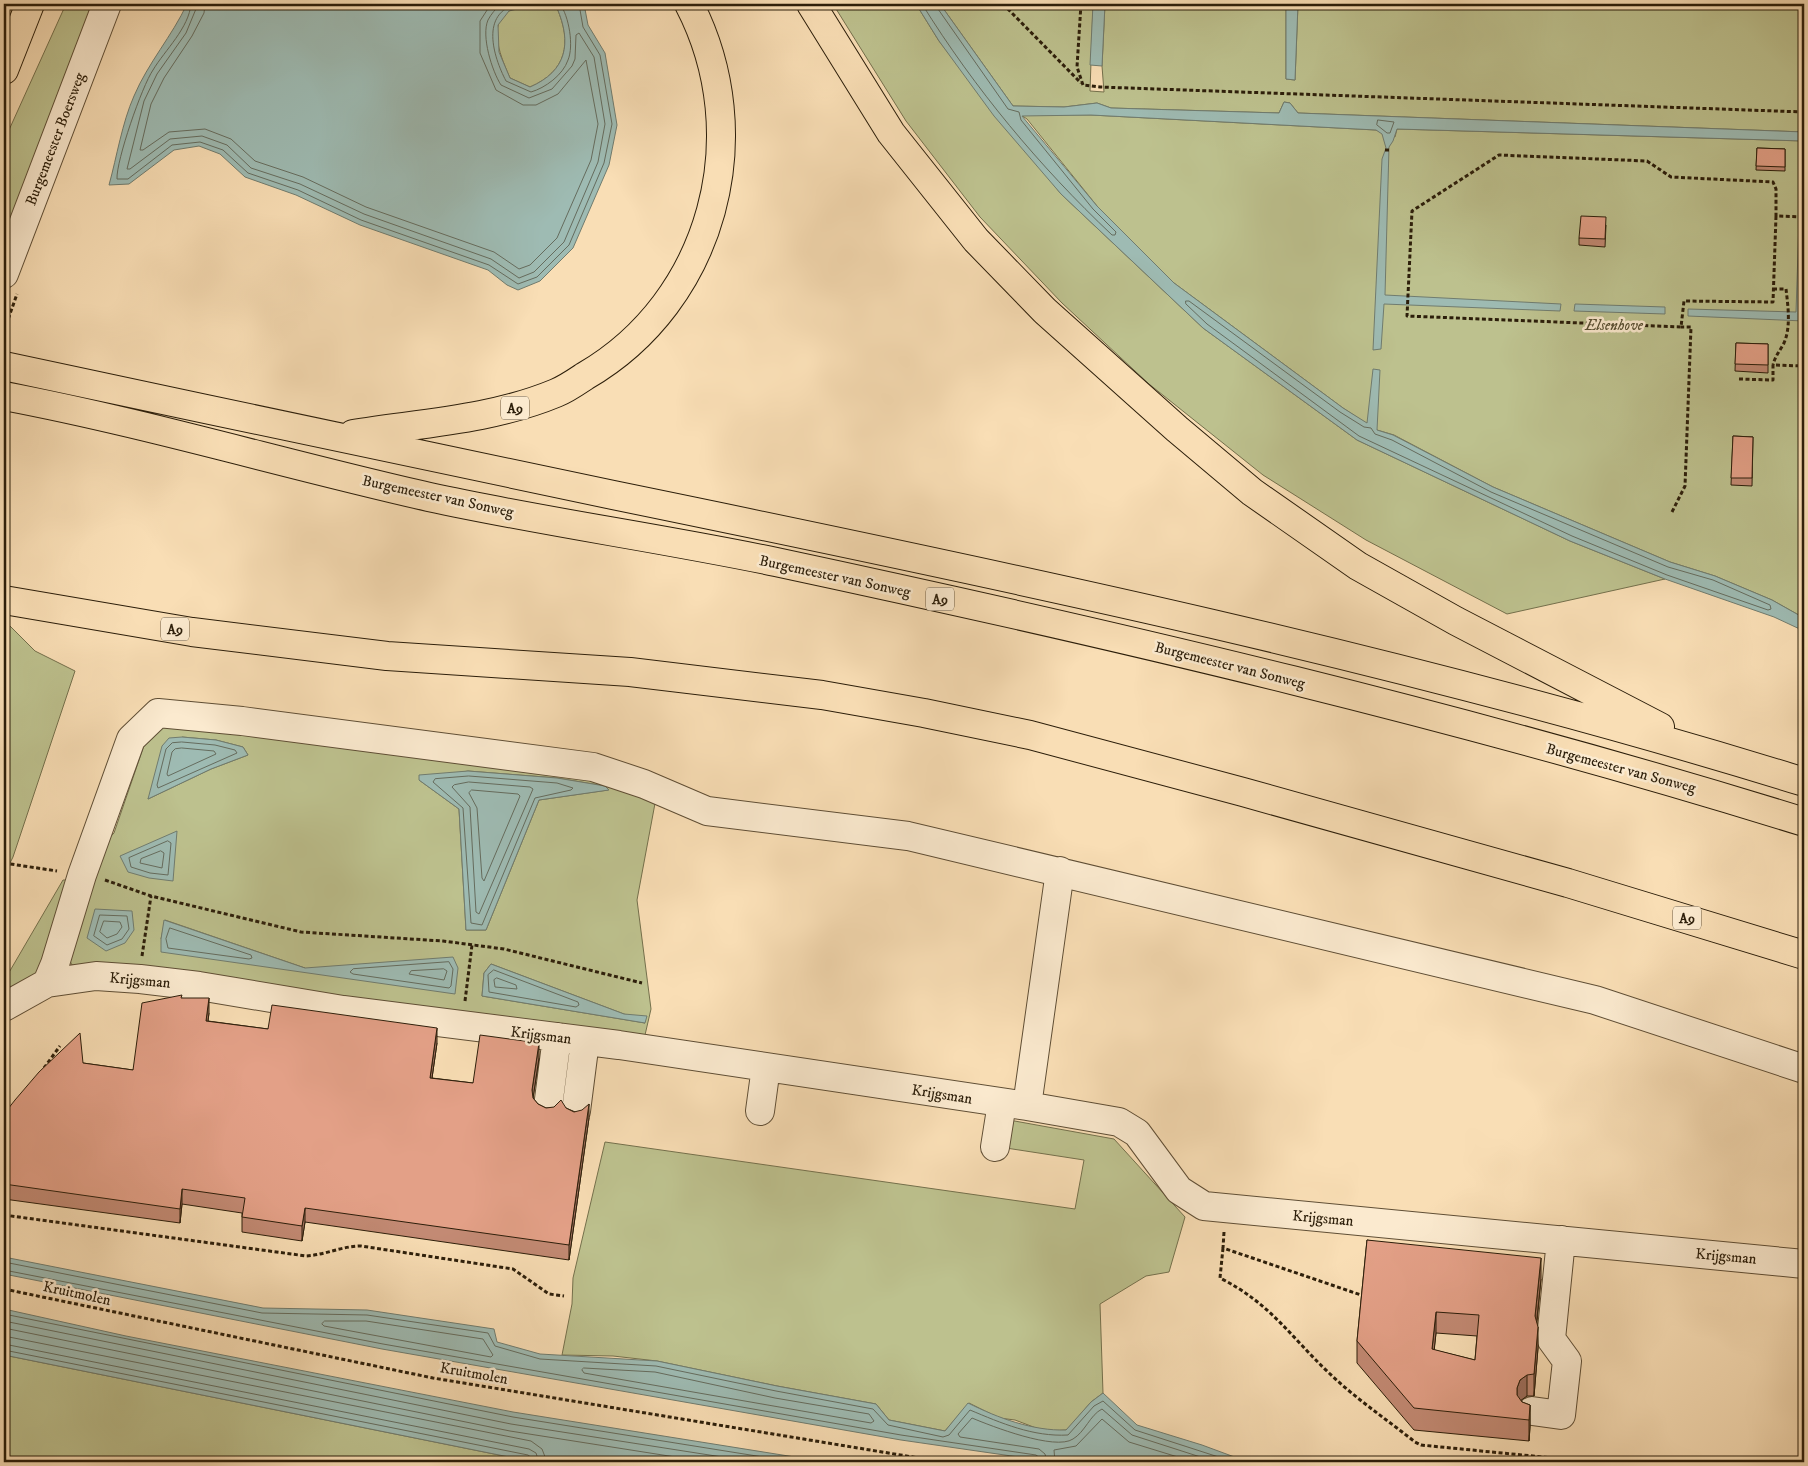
<svg xmlns="http://www.w3.org/2000/svg" width="1808" height="1466" viewBox="0 0 1808 1466" font-family="'IM FELL DW Pica',serif">
<rect width="100%" height="100%" fill="#f9deb5"/>
<filter id="stains"><feTurbulence type="fractalNoise" baseFrequency=".004" numOctaves="4"/><feColorMatrix values="0 0 0 0 .2 0 0 0 0 .09 0 0 0 0 .02 0 0 0 .5 -.17"/></filter>
<radialGradient id="worn" r=".72"><stop offset=".6" stop-color="#630" stop-opacity="0"/><stop offset="1" stop-color="#630" stop-opacity=".3"/></radialGradient>
<path fill="#bdc18e" stroke="#74704c" fill-rule="evenodd" d="M 66,4 L 96,4 L 4,252 L 4,141 Z
M 833,4 L 916,4 L 939,41 L 1061,194 L 1203,328 L 1357,440 L 1570,541 L 1665,579 L 1507,614 L 1366,540 L 1263,475 L 1149,384 L 1062,303 L 980,217 L 906,121 Z
M 940,4 L 1093,4 L 1090,91 L 1104,92 L 1102,66 L 1105,4 L 1286,4 L 1286,79 L 1295,80 L 1298,4 L 1804,4 L 1804,132 L 1298,113 L 1290,103 L 1284,102 L 1279,113 L 1111,108 L 1097,103 L 1064,107 L 1013,106 Z
M 533,5 L 557,8 C 572,43 567,71 530,87 L 510,78 C 502,60 486,24 509,11 C 515,7 526,7 533,5 Z
M 1021,115 L 1091,115 L 1376,130 L 1395,137 L 1397,129 L 1804,141 L 1804,618 L 1772,600 L 1715,576 L 1670,562 L 1493,487 L 1394,435 L 1377,430 L 1368,420 L 1367,424 L 1343,408 L 1174,283 L 1097,206 L 1027,119 Z
M 4,623 L 8,624 L 35,651 L 75,671 L 13,857 L 4,875 L 4,688 L 7,673 L 4,673 Z
M 157,724 L 570,770 L 656,798 L 637,900 L 651,1009 L 645,1035 L 72,965 L 64,949 L 98,850 L 114,833 L 148,734 ZM 182,737 L 216,740 L 243,747 L 248,755 L 211,769 L 148,799 ZM 468,771 L 557,778 L 605,786 L 608,790 L 539,800 L 486,930 L 466,930 L 459,809 L 419,780 ZM 165,920 L 305,968 L 161,939 ZM 491,964 L 624,1014 L 645,1023 L 482,996 L 484,973 Z
M 63,880 L 70,880 L 39,969 L 34,978 L 4,995 L 4,981 Z
M 1009,1120 L 1114,1139 L 1185,1217 L 1169,1272 L 1146,1276 L 1100,1304 L 1103,1393 L 1091,1402 L 1067,1430 L 1044,1431 L 1015,1420 L 999,1418 L 969,1403 L 945,1431 L 889,1420 L 876,1404 L 777,1386 L 657,1361 L 613,1356 L 562,1355 L 572,1304 L 573,1278 L 605,1142 L 1075,1209 L 1084,1160 L 1006,1148 Z
M 4,1355 L 509,1457 L 542,1462 L 4,1462 Z"/>
<path fill="#9ebbb3" stroke="#707c6f" fill-rule="evenodd" d="M 187,4 L 584,4 L 588,25 L 605,53 L 617,125 L 609,165 L 573,248 L 540,281 L 518,290 L 507,285 L 488,270 L 360,225 L 296,195 L 245,177 L 220,154 L 199,146 L 174,150 L 129,184 L 109,185 C 117,156 122,123 134,96 C 148,63 172,36 187,4 ZM 533,5 L 557,8 C 572,43 567,71 530,87 L 510,78 L 499,52 L 498,25 L 509,11 Z
M 916,4 L 940,4 L 1013,106 L 1064,107 L 1097,103 L 1111,108 L 1279,113 L 1284,102 L 1290,103 L 1298,113 L 1804,132 L 1804,141 L 1397,129 L 1393,141 L 1389,147 L 1385,295 L 1561,304 L 1560,311 L 1384,304 L 1381,349 L 1373,350 L 1382,159 L 1386,148 L 1382,134 L 1376,130 L 1091,115 L 1022,116 L 1097,206 L 1174,283 L 1343,408 L 1367,423 L 1373,369 L 1380,370 L 1377,430 L 1393,435 L 1493,487 L 1670,562 L 1715,576 L 1772,600 L 1804,618 L 1804,631 L 1774,617 L 1665,579 L 1570,541 L 1357,440 L 1203,328 L 1061,194 L 994,116 L 939,41 Z
M 1093,4 L 1105,4 L 1102,66 L 1090,65 Z
M 1286,4 L 1298,4 L 1295,80 L 1286,79 Z
M 1799,221 L 1804,221 L 1804,321 L 1688,316 L 1688,309 L 1796,312 Z
M 1575,304 L 1665,307 L 1665,314 L 1574,311 Z
M 182,737 L 216,740 L 243,747 L 248,755 L 211,769 L 148,799 L 162,746 L 169,738 Z
M 468,771 L 557,778 L 605,786 L 609,790 L 539,800 L 486,930 L 466,930 L 459,809 L 419,780 L 419,775 Z
M 177,831 L 173,881 L 149,878 L 128,872 L 120,856 Z
M 95,909 L 132,911 L 134,930 L 125,943 L 106,951 L 87,938 Z
M 164,920 L 305,968 L 453,957 L 458,968 L 455,994 L 161,952 L 161,939 Z
M 491,964 L 624,1014 L 647,1016 L 645,1023 L 482,996 L 484,973 Z
M 4,1257 L 263,1308 L 367,1310 L 494,1329 L 497,1342 L 540,1354 L 657,1361 L 777,1386 L 876,1404 L 889,1420 L 945,1431 L 968,1403 C 998,1418 1033,1431 1066,1430 L 1091,1402 L 1103,1393 L 1137,1425 L 1202,1445 L 1248,1462 L 1053,1462 L 901,1440 L 382,1349 L 4,1274 Z
M 4,1309 L 126,1336 L 513,1412 L 826,1462 L 542,1462 L 509,1457 L 4,1355 Z"/>
<g fill="none" stroke-linecap="round" stroke-linejoin="round">
<path stroke="#656c5e" stroke-width="1" d="M 191,4 C 189,28 165,50 153,70 C 142,86 116,161 117,179 L 128,179 L 172,145 L 200,142 L 223,150 L 248,173 L 298,190 L 361,220 L 489,265 L 518,284 L 537,277 L 569,245 L 604,163 L 612,124 L 600,55 L 583,27 L 579,4
M 198,4 L 186,33 L 157,74 L 144,101 L 127,169 L 130,169 L 170,139 L 202,136 L 227,145 L 251,168 L 300,184 L 364,214 L 491,259 L 519,278 L 534,272 L 564,242 L 598,162 L 605,124 L 594,57 L 579,33 L 576,35 L 575,59 L 572,66 L 552,89 L 529,98 L 501,85 C 492,71 481,36 488,20 C 491,14 496,9 500,4
M 205,4 L 204,13 L 192,36 L 164,78 L 151,104 L 140,150 L 143,150 L 169,132 L 205,129 L 231,139 L 255,161 L 303,177 L 366,207 L 494,252 L 519,269 L 530,265 L 557,238 L 591,160 L 598,124 L 586,60 L 558,94 L 536,105 L 523,105 L 496,90 L 480,53 L 480,21 L 491,4
M 517,4 C 480,13 493,56 506,81 L 531,92 C 545,88 563,75 568,60 C 574,46 569,16 560,4
M 922,4 C 975,89 1039,166 1112,235 L 1115,235 L 1116,232 L 1093,209 L 1021,120 L 1019,112 L 1008,109 L 938,9 L 937,4
M 1378,120 L 1394,122 L 1390,133 L 1387,133 L 1377,125 Z
M 1804,229 L 1801,313 L 1804,316
M 1186,301 L 1189,301 L 1340,412 L 1364,427 L 1371,428 L 1375,434 L 1392,440 L 1491,492 L 1668,567 L 1713,580 L 1770,605 L 1771,609 L 1768,610 L 1667,575 L 1572,536 L 1359,436 L 1207,324 L 1186,304 Z
M 182,742 L 215,745 L 235,750 L 237,753 L 158,788 L 157,785 L 166,749 L 172,743 Z
M 182,748 L 214,751 L 216,754 L 168,776 L 167,774 L 172,752 L 175,749 Z
M 469,776 L 557,783 L 573,788 L 571,790 L 535,798 L 482,925 L 471,923 L 463,808 L 433,782 L 435,779 Z
M 469,782 L 530,787 L 533,789 L 479,914 L 476,912 L 470,807 L 452,787 L 454,785 Z
M 472,790 L 518,794 L 520,796 L 484,881 L 482,878 L 477,808 L 469,793 Z
M 168,841 L 171,843 L 168,875 L 150,873 L 131,867 L 129,858 Z
M 161,851 L 164,853 L 162,868 L 140,863 L 141,859 Z
M 100,915 L 127,916 L 129,929 L 122,939 L 107,945 L 94,936 Z
M 104,921 L 120,922 L 122,927 L 117,934 L 107,938 L 100,932 Z
M 170,928 L 251,955 L 252,958 L 249,959 L 168,948 L 166,939 Z
M 449,962 L 453,969 L 451,986 L 449,988 L 353,974 L 350,972 L 353,969 Z
M 444,969 L 447,971 L 444,980 L 409,974 L 411,971 Z
M 494,970 L 578,1002 L 579,1005 L 576,1007 L 489,992 L 488,975 Z
M 497,978 L 516,985 L 517,989 L 495,987 L 494,980 Z
M 4,1262 L 262,1313 L 367,1315 L 488,1333 L 495,1346 L 540,1359 L 656,1366 L 776,1391 L 873,1409 L 888,1425 L 943,1437 L 949,1435 L 970,1410 C 1001,1423 1033,1437 1068,1435 L 1094,1406 L 1103,1401 L 1135,1430 L 1234,1462
M 4,1270 L 383,1344 L 901,1435 L 1036,1455 L 1040,1458 L 1041,1462
M 4,1314 L 513,1417 L 794,1462
M 4,1321 L 511,1424 L 754,1462
M 325,1321 L 366,1321 L 483,1339 L 493,1355 L 491,1357 L 324,1326 L 322,1324 Z
M 4,1328 L 510,1431 L 707,1462
M 4,1336 L 531,1441 L 542,1449 L 547,1462
M 4,1344 L 529,1449 L 536,1453 L 539,1462
M 4,1350 L 528,1455 L 532,1458 L 533,1462
M 584,1368 L 655,1372 L 775,1398 L 869,1414 L 874,1421 L 871,1423 L 584,1373 L 582,1370 Z
M 1047,1462 L 1045,1454 L 1039,1449 L 960,1437 L 958,1434 L 972,1418 C 991,1426 1055,1451 1073,1439 C 1085,1432 1090,1415 1102,1409 L 1132,1435 L 1216,1462
M 1055,1462 L 1054,1450 L 1076,1446 L 1102,1419 L 1129,1442 L 1194,1462"/>
<g stroke="#5f4e35" stroke-width="30">
<path id="minor" d="M 4,274 L 107,4
M 47,983 L 55,964 L 82,875 L 131,739 L 158,713 L 242,721 L 593,767 L 644,784 L 707,811 L 908,836 L 1595,1000 L 1804,1069
M 4,1007 L 47,983 L 96,976 L 140,979 L 199,986 L 343,1010 L 619,1045 L 1027,1106 L 1119,1122 L 1137,1133 L 1179,1190 L 1204,1206 L 1804,1264
M 1027,1106 L 1060,871
M 548,1107 L 557,1037
M 576,1111 L 585,1041
M 760,1111 L 766,1067
M 995,1147 L 1002,1103
M 1532,1411 L 1561,1415 L 1567,1361 L 1551,1339 L 1561,1240"/>
</g>
<g stroke="#2c1e0a" stroke-width="30">
<path id="major" d="M 4,70 L 30,4"/>
</g>
<g stroke="#2c1e0a" stroke-width="30">
<path id="highway" d="M 811,4 L 891,133 L 976,240 L 1045,311 L 1177,429 L 1252,492 L 1358,566 L 1456,621 L 1660,727
M 4,366 C 207,409 409,453 613,495 C 1013,577 1414,661 1804,782
M 4,396 C 147,423 287,465 429,497 C 544,522 661,538 776,562 C 1122,636 1467,717 1804,822
M 353,434 C 422,423 491,420 556,393 C 566,389 576,382 585,376 C 714,301 757,135 689,4
M 4,600 L 192,632 L 387,656 L 630,672 L 822,695 L 924,713 L 1030,735 L 1243,792 L 1568,883 L 1804,955"/>
</g>
<path stroke="#2c1e0a" stroke-width="3" stroke-dasharray="4 2.5" stroke-linecap="butt" d="M 1003,4 L 1081,83
M 1081,4 L 1077,67 L 1083,85 L 1100,87 L 1804,112
M 1385,150 L 1389,150
M 1776,216 L 1773,302 L 1684,301 L 1681,327 L 1407,316 L 1412,211 L 1499,155 L 1647,161 L 1671,177 L 1773,182 L 1776,189 L 1776,216 L 1804,217
M 1773,289 L 1786,289 C 1788,306 1791,327 1784,343 C 1780,351 1775,356 1773,365
M 4,331 L 17,294
M 1739,379 L 1773,380 L 1773,365 L 1804,366
M 1672,512 L 1685,486 L 1691,327 L 1681,327
M 4,863 L 57,871
M 105,880 L 151,896 L 301,932 L 443,941 L 504,949 L 642,983
M 142,956 L 151,896
M 465,1001 L 472,945
M 44,1068 L 60,1046
M 4,1215 L 306,1256 C 325,1255 342,1246 361,1246 L 513,1269 L 549,1294 L 564,1296
M 1224,1232 L 1223,1248 L 1364,1296
M 1223,1248 L 1220,1278 C 1270,1303 1290,1336 1329,1373 C 1355,1398 1386,1419 1415,1442 L 1421,1445 L 1593,1462
M 4,1289 L 433,1378 L 943,1462"/>
<use href="#minor" stroke="#fbeacf" stroke-width="28"/>
<use href="#major" stroke="#f9deb5" stroke-width="28"/>
<use href="#highway" stroke="#f9deb5" stroke-width="28"/>
</g>
<path fill="#c38a74" stroke="#2c1e0a" fill-rule="evenodd" d="M 1757,148 L 1785,149 L 1785,171 L 1756,170 Z
M 1606,225 L 1605,247 L 1579,245 L 1579,238 Z
M 1736,343 L 1768,344 L 1768,373 L 1735,371 Z
M 1733,436 L 1753,437 L 1752,486 L 1731,485 Z
M 182,998 L 209,1013 L 208,1021 L 268,1029 L 437,1043 L 432,1078 L 473,1083 L 539,1058 L 533,1098 L 538,1104 L 546,1108 L 566,1108 L 589,1118 L 569,1260 L 305,1222 L 302,1241 L 242,1232 L 242,1213 L 182,1204 L 180,1223 L 4,1199 L 4,1114 L 83,1063 L 133,1070 Z
M 1367,1240 L 1541,1279 L 1537,1322 L 1538,1348 L 1534,1396 L 1527,1396 L 1521,1400 L 1522,1402 L 1530,1405 L 1530,1427 L 1529,1441 L 1414,1430 L 1357,1363 L 1357,1341 ZM 1436,1333 L 1477,1336 L 1475,1360 L 1434,1350 Z"/>
<path fill="#9f705e" stroke="#2c1e0a" d="M 209,998 L 209,1013 L 206,1035 L 206,1021 Z
M 437,1028 L 437,1043 L 430,1092 L 430,1078 Z
M 539,1043 L 539,1058 L 532,1105 L 532,1090 Z
M 589,1104 L 589,1118 L 569,1260 L 569,1245 Z
M 182,1189 L 182,1204 L 180,1223 L 180,1209 Z
M 305,1208 L 305,1222 L 302,1241 L 302,1226 Z
M 1541,1258 L 1541,1279 L 1535,1337 L 1535,1316 Z
M 1436,1312 L 1436,1333 L 1432,1371 L 1432,1349 Z
M 1538,1327 L 1538,1348 L 1534,1396 L 1534,1374 Z
M 1527,1375 L 1527,1396 L 1520,1401 L 1517,1409 L 1517,1388 L 1520,1380 Z
M 1530,1405 L 1530,1427 L 1529,1441 L 1529,1420 Z"/>
<path fill="#e3a087" stroke="#2c1e0a" fill-rule="evenodd" d="M 1757,148 L 1785,149 L 1785,167 L 1756,166 Z
M 1581,216 L 1606,217 L 1605,239 L 1579,238 Z
M 1736,343 L 1768,344 L 1768,365 L 1735,364 Z
M 1733,436 L 1753,437 L 1752,478 L 1731,478 Z
M 182,995 L 181,998 L 209,998 L 206,1021 L 268,1029 L 272,1005 L 437,1028 L 430,1078 L 473,1083 L 480,1035 L 539,1043 L 532,1090 L 533,1098 L 538,1104 L 546,1108 L 554,1107 L 561,1100 L 566,1108 L 574,1112 L 582,1110 L 589,1104 L 569,1245 L 305,1208 L 302,1226 L 242,1217 L 245,1198 L 182,1189 L 180,1209 L 4,1184 L 4,1114 L 15,1100 L 39,1072 L 80,1033 L 83,1063 L 133,1070 L 142,1003 Z
M 1367,1240 L 1541,1258 L 1535,1316 L 1538,1327 L 1534,1374 L 1527,1375 L 1520,1380 L 1517,1388 L 1517,1395 L 1522,1402 L 1530,1405 L 1529,1420 L 1414,1408 L 1357,1341 ZM 1436,1312 L 1479,1315 L 1475,1360 L 1432,1349 Z"/>
<g text-anchor="middle" stroke-width="5" stroke-linejoin="round" paint-order="stroke">
<g fill="#fbeacf" stroke="#6a5b45" stroke-width="1">
<rect x="501" y="396.5" width="28" height="23" rx="4"/>
<rect x="926" y="587.5" width="28" height="23" rx="4"/>
<rect x="161" y="617.5" width="28" height="23" rx="4"/>
<rect x="1673" y="906.5" width="28" height="23" rx="4"/>
</g>
<g font-size="14" font-weight="bold" fill="#2c1e0a">
<text x="515" y="413">A9</text>
<text x="940" y="604">A9</text>
<text x="175" y="634">A9</text>
<text x="1687" y="923">A9</text>
</g>
<g font-size="15" fill="#2c1e0a" stroke="#fbeacf">
<text transform="translate(55 139) rotate(-69)" y="5">Burgemeester Boersweg</text>
<text transform="translate(438 496) rotate(12)" y="5">Burgemeester van Sonweg</text>
<text transform="translate(835 576) rotate(12)" y="5">Burgemeester van Sonweg</text>
<text transform="translate(1230 665) rotate(14)" y="5">Burgemeester van Sonweg</text>
<text transform="translate(1621 768) rotate(15)" y="5">Burgemeester van Sonweg</text>
<text transform="translate(140 980) rotate(5)" y="5">Krijgsman</text>
<text transform="translate(541 1035) rotate(7)" y="5">Krijgsman</text>
<text transform="translate(942 1094) rotate(9)" y="5">Krijgsman</text>
<text transform="translate(1323 1218) rotate(5)" y="5">Krijgsman</text>
<text transform="translate(1726 1256) rotate(5)" y="5">Krijgsman</text>
<text transform="translate(77 1293) rotate(12)" y="5">Kruitmolen</text>
<text transform="translate(474 1373) rotate(10)" y="5">Kruitmolen</text>
</g>
<g font-size="15" font-style="italic" fill="#584f32" stroke="#fbeacf">
<text x="1614" y="330">Elsenhove</text>
</g>
</g>
<rect width="1808" height="1466" fill="none" stroke="#f9deb5" stroke-width="20"/>
<rect x="5" y="5" width="1798" height="1456" fill="none" stroke="#2c1e0a" stroke-width="2.5"/>
<rect x="10" y="10" width="1788" height="1446" fill="none" stroke="#2c1e0a"/>
<rect width="100%" height="100%" filter="url(#stains)"/>
<rect width="100%" height="100%" fill="url(#worn)"/>
</svg>
